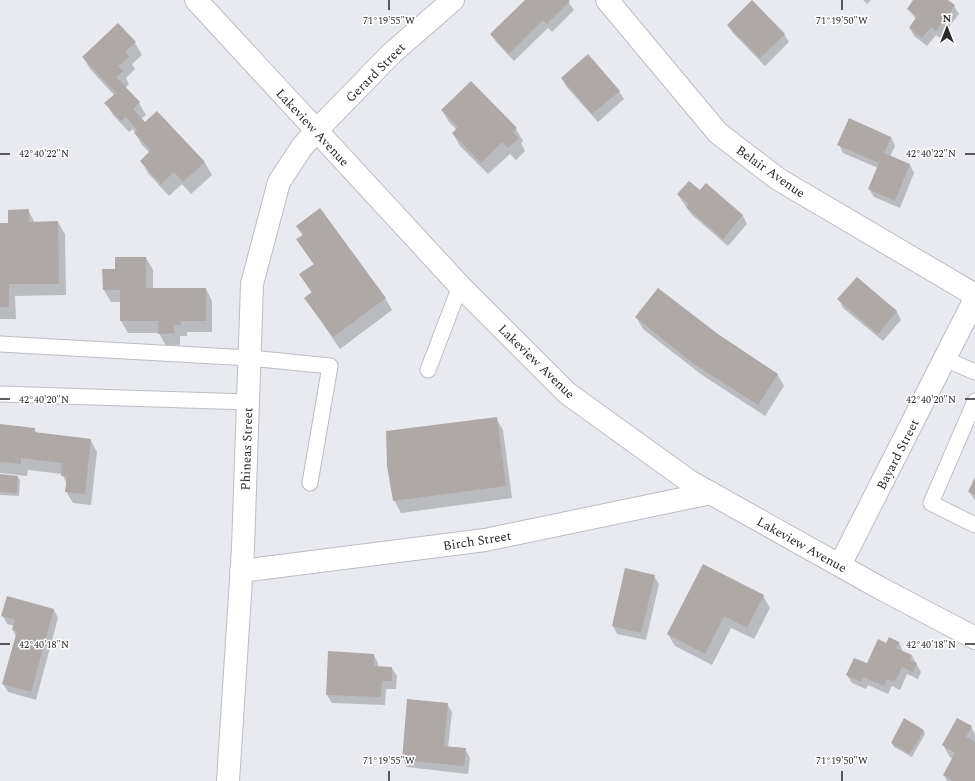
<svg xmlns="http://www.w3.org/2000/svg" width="975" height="781" viewBox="0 0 975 781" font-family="Spectral,serif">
<rect width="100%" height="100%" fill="#e8eaef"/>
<path fill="#0003" d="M 527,0 L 567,0 L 574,10 L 552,32 L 548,28 L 514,61 L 496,42 L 491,34 Z
M 863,0 L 871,0 L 867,4 Z
M 914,0 L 946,0 L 954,6 L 959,14 L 940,38 L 936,35 L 927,46 L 914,36 L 910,28 L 916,19 L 908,9 Z
M 728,25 L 784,34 L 789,42 L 765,66 L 733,33 Z
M 135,43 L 142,55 L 132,64 L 135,69 L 126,78 L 129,84 L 125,88 L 139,103 L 146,115 L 141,119 L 145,123 L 157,112 L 205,163 L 212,175 L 191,194 L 182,184 L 169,196 L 148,173 L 141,161 L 150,153 L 142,145 L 133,129 L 129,132 L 113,115 L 106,103 L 114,95 L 90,69 L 83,57 Z
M 562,78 L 619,91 L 624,99 L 598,122 L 566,86 Z
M 442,110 L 516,129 L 523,141 L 521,143 L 525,151 L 516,160 L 510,154 L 488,174 L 460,146 L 453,134 L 457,130 L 449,122 Z
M 891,137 L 895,146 L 890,157 L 910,165 L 914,173 L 900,208 L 874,197 L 869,189 L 878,168 L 843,153 L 839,145 Z
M 706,185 L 743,216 L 747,224 L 728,246 L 692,215 L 678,195 L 700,192 Z
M 28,210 L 35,223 L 58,222 L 65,234 L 66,295 L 15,296 L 16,319 L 0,319 L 0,224 L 9,224 Z
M 297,226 L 385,298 L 392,310 L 340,349 L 305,298 L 312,293 L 300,275 L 314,265 L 297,240 L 303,236 Z
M 146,258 L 153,270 L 153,289 L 206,289 L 212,301 L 212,332 L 187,332 L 187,336 L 180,336 L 180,345 L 166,346 L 159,333 L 128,333 L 121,321 L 121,302 L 111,302 L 104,290 L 116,270 Z
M 857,278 L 897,312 L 901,320 L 883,341 L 843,308 L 839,300 Z
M 636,317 L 717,335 L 777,374 L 784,386 L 765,416 L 702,375 L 643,329 Z
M 496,418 L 503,430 L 512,498 L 401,513 L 394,500 Z
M 0,425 L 34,429 L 37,433 L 90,439 L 97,452 L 91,505 L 73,503 L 66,491 L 67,484 L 62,474 L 28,470 L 27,476 L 0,473 Z
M 0,475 L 18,477 L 20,480 L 19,496 L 0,495 Z
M 975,479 L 975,501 L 969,491 Z
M 654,576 L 659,584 L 646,640 L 617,634 L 613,626 Z
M 763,596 L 770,608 L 754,639 L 731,628 L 712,665 L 675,646 L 668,634 Z
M 54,610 L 58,618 L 36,700 L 8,692 L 3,684 L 16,637 L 13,630 L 14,626 L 7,624 L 3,616 Z
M 899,642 L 903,652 L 912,656 L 921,672 L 918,679 L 907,674 L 900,690 L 892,686 L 888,694 L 868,685 L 866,689 L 852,683 L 847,675 L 867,665 L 886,645 Z
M 374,655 L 378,663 L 378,668 L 392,668 L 397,676 L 396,689 L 386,689 L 385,705 L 332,703 L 327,695 Z
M 447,704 L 452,712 L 448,748 L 465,749 L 470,758 L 468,774 L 407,767 L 403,759 Z
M 971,727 L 975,734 L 975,781 L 947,781 L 944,775 L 953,759 L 950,757 L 943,745 Z
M 923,730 L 925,734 L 912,757 L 894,747 L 892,743 Z"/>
<path fill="#aea9a6" d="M 525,0 L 568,0 L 570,1 L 547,24 L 543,20 L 509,54 L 490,34 Z
M 752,0 L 785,34 L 760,58 L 727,25 Z
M 913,0 L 948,0 L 955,5 L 936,31 L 931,27 L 922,38 L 909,28 L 917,16 L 907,9 Z
M 118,23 L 136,42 L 125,52 L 129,57 L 118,66 L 123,71 L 116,77 L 140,102 L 133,109 L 145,122 L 157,111 L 205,162 L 183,182 L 174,172 L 161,184 L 140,161 L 151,150 L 134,133 L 137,130 L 126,117 L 121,121 L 104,103 L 116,93 L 82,57 Z
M 588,54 L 620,91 L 592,114 L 561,78 Z
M 471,81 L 517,128 L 513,132 L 519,138 L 508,148 L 502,142 L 481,163 L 452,133 L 458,127 L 441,110 Z
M 849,118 L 891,137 L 884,153 L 910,164 L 895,201 L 868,189 L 879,163 L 837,145 Z
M 689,181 L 700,190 L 706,183 L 743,215 L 723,239 L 686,207 L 689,204 L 677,194 Z
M 320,208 L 386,298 L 333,337 L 304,298 L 312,292 L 299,274 L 314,264 L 296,239 L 303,235 L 296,226 Z
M 29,209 L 29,222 L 58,221 L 59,284 L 9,284 L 9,307 L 0,307 L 0,223 L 8,223 L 8,210 Z
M 115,257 L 146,257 L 146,288 L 206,288 L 206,321 L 181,321 L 181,325 L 174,325 L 174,333 L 158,334 L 158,321 L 120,321 L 120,290 L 103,290 L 102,269 L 115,269 Z
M 857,277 L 897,311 L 878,334 L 837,299 Z
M 658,288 L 718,334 L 778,374 L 758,405 L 694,364 L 635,317 Z
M 497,417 L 506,486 L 393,501 L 387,466 L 386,431 Z
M 0,424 L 35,428 L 34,432 L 91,439 L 85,494 L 65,492 L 67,476 L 61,476 L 62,463 L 21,458 L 21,464 L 0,462 Z
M 0,474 L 18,476 L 17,493 L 0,492 Z
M 975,477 L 975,495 L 968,492 Z
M 703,564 L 764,595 L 747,628 L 724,616 L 705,654 L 667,634 Z
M 625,568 L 655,575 L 641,633 L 612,626 Z
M 7,596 L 54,609 L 31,692 L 2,684 L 17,631 L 12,630 L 15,620 L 1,616 Z
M 889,637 L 899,642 L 896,648 L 912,655 L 910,660 L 917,663 L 913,672 L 902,667 L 895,682 L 887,679 L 884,686 L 863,677 L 861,682 L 846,675 L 854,658 L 867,663 L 878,639 L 886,643 Z
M 328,651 L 374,654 L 374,666 L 392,667 L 392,681 L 382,681 L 381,697 L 326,695 Z
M 407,699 L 448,703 L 444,746 L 466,748 L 464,766 L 402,760 Z
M 904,718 L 924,730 L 910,754 L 891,743 Z
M 957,718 L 972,726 L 966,737 L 975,742 L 975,781 L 953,781 L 943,775 L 955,753 L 942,745 Z"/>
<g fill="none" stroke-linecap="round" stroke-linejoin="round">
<g stroke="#bcbdc2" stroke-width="17">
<path id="service" d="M 0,344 L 250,358 L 330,366 L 310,483
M 945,359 L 975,372
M 428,370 L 460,286
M 0,394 L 248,402
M 975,401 L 931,503 L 975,525"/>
</g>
<g stroke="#bcbdc2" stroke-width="24">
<path id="minor" d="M 607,0 L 718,133 L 778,179 L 975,295
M 840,565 L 975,299
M 241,571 L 485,540 L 711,493
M 228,781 L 243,548 L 252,284 L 279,182 L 302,147 L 316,131 L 392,53 L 453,0"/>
</g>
<g stroke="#bcbdc2" stroke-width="24">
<path id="secondary" d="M 196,0 L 460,286 L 567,393 L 689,481 L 880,588 L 975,638"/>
</g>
<use href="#service" stroke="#fff" stroke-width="15"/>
<use href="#minor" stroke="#fff" stroke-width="22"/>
<use href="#secondary" stroke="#fff" stroke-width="22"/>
</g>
<path fill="none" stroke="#29292b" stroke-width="1.5" d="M 389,0 L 389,10M 842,0 L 842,10M 0,154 L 10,154M 965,154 L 975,154M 0,399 L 10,399M 965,399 L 975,399M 0,644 L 10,644M 965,644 L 975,644M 389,771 L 389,781M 842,771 L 842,781"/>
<g text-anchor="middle" stroke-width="3" stroke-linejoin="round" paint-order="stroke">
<g font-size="13" fill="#29292b" stroke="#fff">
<text transform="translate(375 72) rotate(-45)" y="5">Gerard Street</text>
<text transform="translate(313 127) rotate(47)" y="5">Lakeview Avenue</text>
<text transform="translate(771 171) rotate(35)" y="5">Belair Avenue</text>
<text transform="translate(537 361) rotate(44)" y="5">Lakeview Avenue</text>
<text transform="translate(246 449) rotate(-88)" y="5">Phineas Street</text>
<text transform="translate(897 454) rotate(-63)" y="5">Bayard Street</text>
<text transform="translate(477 540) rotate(-9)" y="5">Birch Street</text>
<text transform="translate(802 544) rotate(29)" y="5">Lakeview Avenue</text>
</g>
</g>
<g font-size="10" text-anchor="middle" fill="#29292b" stroke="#fff" stroke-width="3" stroke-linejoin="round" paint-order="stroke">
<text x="389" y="24">71°19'55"W</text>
<text x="842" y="24">71°19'50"W</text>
<text x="44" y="157">42°40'22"N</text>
<text x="931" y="157">42°40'22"N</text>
<text x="44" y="403">42°40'20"N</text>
<text x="931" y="403">42°40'20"N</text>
<text x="44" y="648">42°40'18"N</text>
<text x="931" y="648">42°40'18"N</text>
<text x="389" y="764">71°19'55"W</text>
<text x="842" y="764">71°19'50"W</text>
</g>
<g transform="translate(947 28)" stroke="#ffffff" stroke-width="3" paint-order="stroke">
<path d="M0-3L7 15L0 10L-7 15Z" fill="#29292b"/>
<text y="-6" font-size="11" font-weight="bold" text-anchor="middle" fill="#29292b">N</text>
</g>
</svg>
